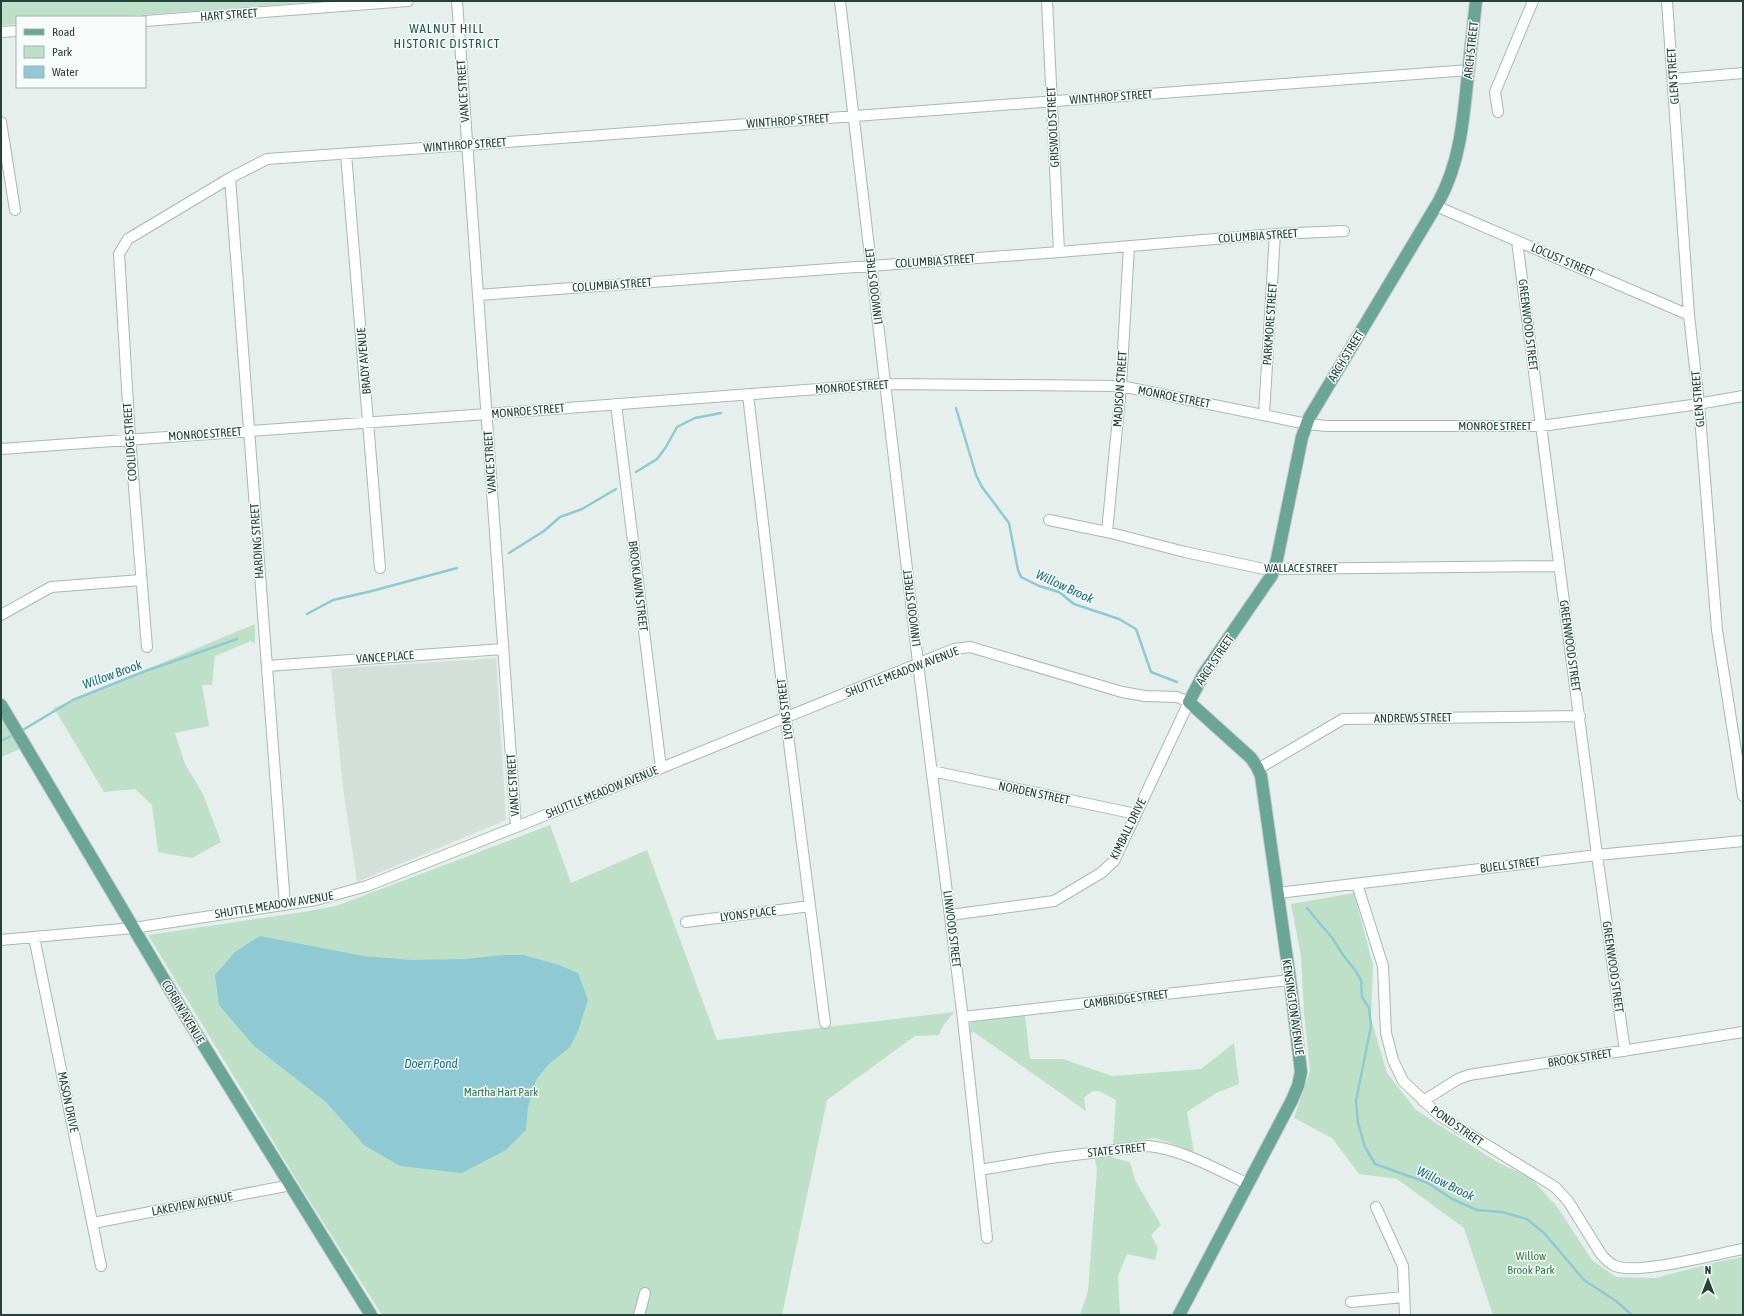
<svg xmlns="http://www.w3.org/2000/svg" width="1744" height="1316" viewBox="0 0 1744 1316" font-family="'Asap Condensed',sans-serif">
<rect width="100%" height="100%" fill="#e6efeb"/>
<path fill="#d4dfda" d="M 496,658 L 506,820 L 357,882 L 343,788 L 331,669 Z"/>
<path fill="#bfe0c8" d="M 2,1 L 327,1 L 112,17 L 17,17 L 17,24 L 3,25 L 1,24 Z
M 255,624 L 255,644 L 251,641 L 215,656 L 212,685 L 202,685 L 209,726 L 175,733 L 185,764 L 203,794 L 221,842 L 192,858 L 158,852 L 152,805 L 135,789 L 104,792 L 54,708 Z
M 1,717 L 20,749 L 1,757 Z
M 550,825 L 571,883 L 647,850 L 717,1040 L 954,1012 L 943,1026 L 939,1035 L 915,1036 L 827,1100 L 782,1315 L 382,1315 L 299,1184 L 148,935 L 303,912 L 336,906 Z
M 1354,893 L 1373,965 L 1371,1019 L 1387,1073 L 1416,1110 L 1497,1162 L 1531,1178 L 1558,1208 L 1592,1260 L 1616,1277 L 1655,1278 L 1717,1262 L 1743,1257 L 1743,1315 L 1493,1315 L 1464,1228 L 1397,1179 L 1359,1174 L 1332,1138 L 1294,1118 L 1310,1071 L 1304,1013 L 1301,956 L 1291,904 Z
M 1025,1015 L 1030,1059 L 1063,1059 L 1112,1076 L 1201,1069 L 1234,1043 L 1239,1084 L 1216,1093 L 1187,1112 L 1194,1152 L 1155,1138 L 1113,1145 L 1116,1100 L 1099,1091 L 1092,1091 L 1084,1098 L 1086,1111 L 974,1032 L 969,1033 L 971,1021 Z
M 1110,1157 L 1130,1162 L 1135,1180 L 1161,1225 L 1151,1235 L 1158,1248 L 1155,1260 L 1127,1254 L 1118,1276 L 1120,1314 L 1134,1315 L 1080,1315 L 1088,1291 L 1097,1170 L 1095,1159 Z"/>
<path fill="#8ec9d4" d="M 260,936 L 364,956 L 412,960 L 465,959 L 504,955 L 524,955 L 559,965 L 578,973 L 588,1000 L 578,1031 L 570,1047 L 548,1065 L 536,1080 L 528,1107 L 526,1130 L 506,1150 L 462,1173 L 400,1166 L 364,1145 L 326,1102 L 254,1046 L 219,1005 L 215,975 L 235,952 Z"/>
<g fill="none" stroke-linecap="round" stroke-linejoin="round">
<path stroke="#8ec9d4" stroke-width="2.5" d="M 956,408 L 976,475 L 982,487 L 1009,523 L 1018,570 L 1021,577 L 1039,586 L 1059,592 L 1074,604 L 1119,619 L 1136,629 L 1151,672 L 1177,682
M 636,472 L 657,459 L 666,447 L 677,427 L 695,418 L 721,413
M 509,553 L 544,531 L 560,517 L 582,509 L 616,489
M 307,614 L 333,600 L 372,591 L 457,568
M 21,731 L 73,700 L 143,672 L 237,639
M 1,741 L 15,734
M 1307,908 L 1333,939 L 1343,955 L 1355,970 L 1361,980 L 1362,997 L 1369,1008 L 1371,1026 L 1356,1101 L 1358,1123 L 1365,1147 L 1375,1164 L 1428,1183 L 1452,1199 L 1477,1210 L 1502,1212 L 1527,1219 L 1544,1233 L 1584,1280 L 1616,1301 L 1632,1315"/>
<g stroke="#a8b8b2" stroke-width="12">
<path id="minor" d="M 457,1 L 516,827
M 840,1 L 919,671 L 962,1011 L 987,1238
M 1047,1 L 1059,252
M 1667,1 L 1689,315 L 1699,404 L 1717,630 L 1743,796
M 145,21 L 408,1
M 1,32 L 17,31
M 1673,79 L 1743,73
M 1498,112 L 1495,92 L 1533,1
M 1,122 L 15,210
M 346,154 L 380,568
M 230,178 L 285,905
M 1436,206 L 1689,315
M 1517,241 L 1597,855 L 1625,1051
M 478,295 L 1059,252 L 1275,234 L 1344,231
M 748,395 L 786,719 L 825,1023
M 616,404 L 661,768
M 1264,414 L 1275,234
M 1,449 L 487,414 L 885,384 L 1121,386 L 1307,424 L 1327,426 L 1541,426 L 1692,405 L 1743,396
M 1049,520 L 1107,532 L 1185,552 L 1264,569 L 1559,566
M 1107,532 L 1121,386 L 1129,246
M 1,615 L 51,587 L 141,580
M 147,647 L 130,438 L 119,254 L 128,239 L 230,178 L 267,159 L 467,145 L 1469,70
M 267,666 L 503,649
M 1258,769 L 1343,719 L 1580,716
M 932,771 L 1136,814
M 1357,884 L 1383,966 L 1386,1033 L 1393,1060 L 1403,1081 L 1440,1116 L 1555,1187 L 1568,1201 L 1601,1254 C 1605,1259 1609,1263 1615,1266 C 1639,1275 1715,1254 1743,1249
M 1278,893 L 1597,855 L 1743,841
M 686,922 L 810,906
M 34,937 L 101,1266
M 1,940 L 133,928 L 316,900 L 367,886 L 516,827 L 954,649 L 970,647 L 1122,692 L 1145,696 L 1177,697 L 1189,702 L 1114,861 L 1101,873 L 1054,901 L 950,915
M 963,1017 L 1290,980
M 1423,1101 L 1458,1079 L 1469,1075 L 1743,1032
M 980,1170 L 1050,1158 L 1148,1146 C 1182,1149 1218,1170 1248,1184
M 1376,1207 L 1403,1266 L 1405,1315
M 93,1223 L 291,1185
M 1351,1302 L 1404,1297
M 639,1315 L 645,1293"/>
</g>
<g stroke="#c2cac8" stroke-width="14">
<path id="major" d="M 1,705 L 191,1025 L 371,1315
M 1179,1315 L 1292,1100 L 1298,1086 L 1301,1072 L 1290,980 L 1261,776 L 1257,767 L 1251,758 L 1189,702 L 1203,675 L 1272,575 L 1277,559 L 1302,437 L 1309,418 L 1439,201 C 1459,164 1463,124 1467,83 C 1470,56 1473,28 1476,1"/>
</g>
<use href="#minor" stroke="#fff" stroke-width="10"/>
<use href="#major" stroke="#6aa596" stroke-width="12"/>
</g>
<g text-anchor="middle" stroke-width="3" stroke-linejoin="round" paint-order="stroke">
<g font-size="12" fill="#24423a" stroke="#f7fbf9">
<text transform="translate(229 15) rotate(-4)" y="4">HART STREET</text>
<text transform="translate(1471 50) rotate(-84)" y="4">ARCH STREET</text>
<text transform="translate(1673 76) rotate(-94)" y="4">GLEN STREET</text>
<text transform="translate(463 91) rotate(-94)" y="4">VANCE STREET</text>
<text transform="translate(1111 97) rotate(-4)" y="4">WINTHROP STREET</text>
<text transform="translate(788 121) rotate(-4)" y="4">WINTHROP STREET</text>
<text transform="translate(1053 127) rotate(-93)" y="4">GRISWOLD STREET</text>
<text transform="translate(465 145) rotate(-4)" y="4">WINTHROP STREET</text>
<text transform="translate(1258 236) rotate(-4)" y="4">COLUMBIA STREET</text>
<text transform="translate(1563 260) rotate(23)" y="4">LOCUST STREET</text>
<text transform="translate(935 261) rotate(-4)" y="4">COLUMBIA STREET</text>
<text transform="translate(612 285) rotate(-4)" y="4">COLUMBIA STREET</text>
<text transform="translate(874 286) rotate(-97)" y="4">LINWOOD STREET</text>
<text transform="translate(1270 324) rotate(-86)" y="4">PARKMORE STREET</text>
<text transform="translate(1528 325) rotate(83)" y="4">GREENWOOD STREET</text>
<text transform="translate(1346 356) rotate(-59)" y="4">ARCH STREET</text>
<text transform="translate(364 361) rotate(-95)" y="4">BRADY AVENUE</text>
<text transform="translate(852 387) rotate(-4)" y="4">MONROE STREET</text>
<text transform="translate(1120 389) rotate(-86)" y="4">MADISON STREET</text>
<text transform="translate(1174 397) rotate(11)" y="4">MONROE STREET</text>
<text transform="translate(1698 399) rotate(-95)" y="4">GLEN STREET</text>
<text transform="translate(528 411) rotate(-5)" y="4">MONROE STREET</text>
<text x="1495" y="430">MONROE STREET</text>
<text transform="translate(205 434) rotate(-4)" y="4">MONROE STREET</text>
<text transform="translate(130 442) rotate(-94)" y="4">COOLIDGE STREET</text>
<text transform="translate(490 462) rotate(-94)" y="4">VANCE STREET</text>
<text transform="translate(257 541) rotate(-94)" y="4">HARDING STREET</text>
<text x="1301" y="572">WALLACE STREET</text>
<text transform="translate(638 586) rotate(83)" y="4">BROOKLAWN STREET</text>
<text transform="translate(912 608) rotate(-97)" y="4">LINWOOD STREET</text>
<text transform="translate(1570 646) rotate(82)" y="4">GREENWOOD STREET</text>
<text transform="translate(385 657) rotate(-4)" y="4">VANCE PLACE</text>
<text transform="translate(1215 660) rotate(-56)" y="4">ARCH STREET</text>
<text transform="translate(902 672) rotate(-21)" y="4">SHUTTLE MEADOW AVENUE</text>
<text transform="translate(785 709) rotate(-97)" y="4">LYONS STREET</text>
<text transform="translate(1413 718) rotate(-1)" y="4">ANDREWS STREET</text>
<text transform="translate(513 785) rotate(-94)" y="4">VANCE STREET</text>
<text transform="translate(602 792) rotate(-22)" y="4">SHUTTLE MEADOW AVENUE</text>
<text transform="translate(1034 793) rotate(12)" y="4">NORDEN STREET</text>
<text transform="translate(1128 829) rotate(-64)" y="4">KIMBALL DRIVE</text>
<text transform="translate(1510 865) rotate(-7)" y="4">BUELL STREET</text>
<text transform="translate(274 905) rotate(-9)" y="4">SHUTTLE MEADOW AVENUE</text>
<text transform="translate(748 914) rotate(-7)" y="4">LYONS PLACE</text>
<text transform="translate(952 929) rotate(83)" y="4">LINWOOD STREET</text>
<text transform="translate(1613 967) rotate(82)" y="4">GREENWOOD STREET</text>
<text transform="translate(1126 999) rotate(-7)" y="4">CAMBRIDGE STREET</text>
<text transform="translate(1293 1007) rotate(82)" y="4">KENSINGTON AVENUE</text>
<text transform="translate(183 1012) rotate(59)" y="4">CORBIN AVENUE</text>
<text transform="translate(1580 1058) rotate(-9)" y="4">BROOK STREET</text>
<text transform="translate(68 1102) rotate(78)" y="4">MASON DRIVE</text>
<text transform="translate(1457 1126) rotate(35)" y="4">POND STREET</text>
<text transform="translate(1117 1150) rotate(-6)" y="4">STATE STREET</text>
<text transform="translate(192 1204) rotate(-11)" y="4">LAKEVIEW AVENUE</text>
</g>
<g font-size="12" fill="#2d7a4b" stroke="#f7fbf9">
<text x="501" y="1096">Martha Hart Park</text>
<text x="1531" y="1260">Willow<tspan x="1531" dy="14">Brook Park</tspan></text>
</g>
<g font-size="13" letter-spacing="1" fill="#1f5548" stroke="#f7fbf9">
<text x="447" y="33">WALNUT HILL<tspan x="447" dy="15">HISTORIC DISTRICT</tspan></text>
</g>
<g font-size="13" font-style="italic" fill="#1c6f80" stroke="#f7fbf9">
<text transform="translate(1065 586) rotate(25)" y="5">Willow Brook</text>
<text transform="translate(112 674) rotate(-20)" y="5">Willow Brook</text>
<text x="431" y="1068">Doerr Pond</text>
<text transform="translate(1446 1183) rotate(26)" y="5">Willow Brook</text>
</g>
</g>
<rect width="1744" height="1316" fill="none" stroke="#24423a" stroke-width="4"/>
<rect x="16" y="16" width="130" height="72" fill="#f7fbf9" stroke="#a3b1ad"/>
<rect x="24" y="29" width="20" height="6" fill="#6aa596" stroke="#a3b1ad"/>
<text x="52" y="36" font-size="12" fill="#24423a">Road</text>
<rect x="24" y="46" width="20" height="12" fill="#bfe0c8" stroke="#a3b1ad"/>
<text x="52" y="56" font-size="12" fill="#24423a">Park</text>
<rect x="24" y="66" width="20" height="12" fill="#8ec9d4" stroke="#a3b1ad"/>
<text x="52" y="76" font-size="12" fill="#24423a">Water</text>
<g transform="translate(1708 1280)" stroke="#f7fbf9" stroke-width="3" paint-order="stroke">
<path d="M0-3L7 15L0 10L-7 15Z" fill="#24423a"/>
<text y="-6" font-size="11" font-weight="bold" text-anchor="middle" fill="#24423a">N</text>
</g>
</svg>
